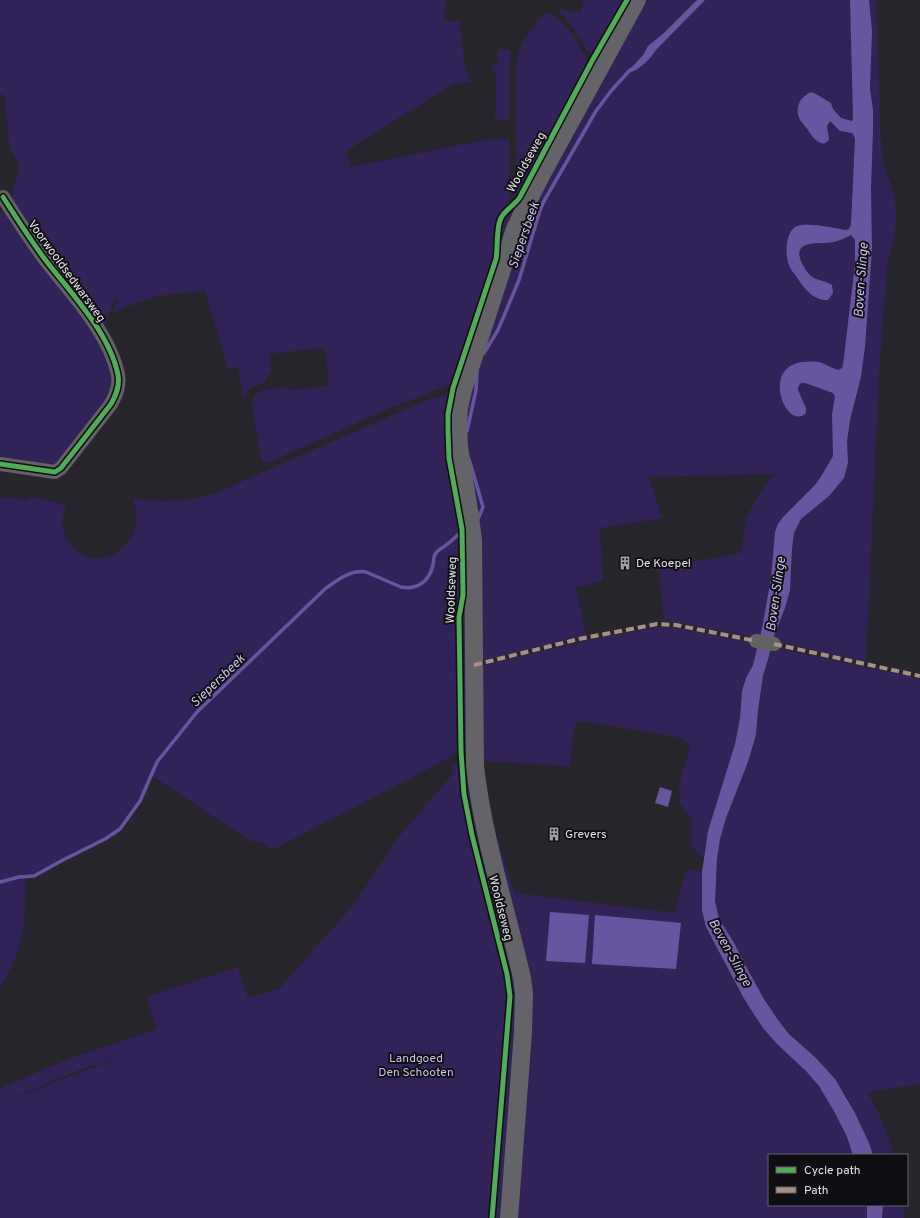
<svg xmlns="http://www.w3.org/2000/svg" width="920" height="1218" viewBox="0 0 920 1218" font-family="Overpass,sans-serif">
<rect width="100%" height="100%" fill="#27262c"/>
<path fill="#312357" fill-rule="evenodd" d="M 0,0 L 445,0 L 444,21 L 459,21 L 465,68 L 471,82 L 453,84 L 346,151 L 351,167 L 479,141 L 509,138 L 509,207 L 501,214 L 498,221 L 494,260 L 453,383 L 376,414 L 265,464 L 261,460 L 252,405 L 253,399 L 256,394 L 263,390 L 284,387 L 292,390 L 326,386 L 328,382 L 326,352 L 320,348 L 269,354 L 271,370 L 264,382 L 249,389 L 244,400 L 238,367 L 228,368 L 205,291 L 156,296 L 113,312 L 118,300 L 115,299 L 102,332 L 13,204 L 13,187 L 20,169 L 18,161 L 10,149 L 4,93 L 0,95 Z
M 584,0 L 625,0 L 595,53 L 591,54 L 587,51 C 579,35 570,22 557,10 L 581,13 Z
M 642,0 L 697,0 L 664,33 L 648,46 L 643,55 L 633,66 L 629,69 L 632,72 C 642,66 649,60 656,50 L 705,0 L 850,0 L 853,118 L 852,122 L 841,118 L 833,109 L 831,103 L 816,94 L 811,92 L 805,94 L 801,99 L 801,122 L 814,138 L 828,135 L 827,125 L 830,121 L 840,131 L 852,133 L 855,138 L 851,224 L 849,229 L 846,230 L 807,225 L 789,266 C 797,278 804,289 816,297 L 819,281 C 811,276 804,270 801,261 C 792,238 822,245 834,242 C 839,241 845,238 851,235 L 855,240 L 855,264 L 843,365 L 842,368 L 838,370 L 829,365 L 780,383 C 780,390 780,404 787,408 C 792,411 800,412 806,413 L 806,408 L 798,390 L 798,387 L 801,383 L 805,383 L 834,393 L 835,396 L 832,414 L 833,456 L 829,465 L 815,485 L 783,517 L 778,524 L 775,532 L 773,565 L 769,595 L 760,639 L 697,626 L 664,621 L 658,568 L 741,553 L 746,518 L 758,496 L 774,474 L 649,477 L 662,518 L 600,528 L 603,581 L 576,588 L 586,636 L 489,659 L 482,659 L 462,421 L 516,243 Z
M 869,0 L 876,0 L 881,141 L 883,163 L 891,185 L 895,200 L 896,216 L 894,240 L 887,264 L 879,375 L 866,662 L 772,641 L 785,608 L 792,567 L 792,549 L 794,533 L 801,519 L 810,510 L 848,463 L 847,441 L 850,420 L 861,377 L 865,347 L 872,249 L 871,188 L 873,131 L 873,110 L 870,89 L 872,31 Z
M 546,13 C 552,12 555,16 559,20 C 574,34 581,46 589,65 L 519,197 L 514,202 L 516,164 L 516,64 C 519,43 530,32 542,16 Z
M 498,49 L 512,50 L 509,63 L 509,119 L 495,120 L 496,76 L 491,68 L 498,62 Z
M 0,212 L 8,213 L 105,348 L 114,389 L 57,467 L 0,461 Z
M 509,212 L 510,235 L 499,252 C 499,238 496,220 509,212 Z
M 447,394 L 450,395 L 447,414 L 446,443 L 449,462 L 461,532 L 461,594 L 458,615 L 460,749 L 447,759 L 272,850 L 262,843 L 251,841 L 151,775 C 143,793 135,814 120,828 C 107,842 78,852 61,861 C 49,867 39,875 25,879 C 25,905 26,931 16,955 C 12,967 5,978 0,989 L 0,497 L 26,500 L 32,497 L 44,499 L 66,506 L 61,523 L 66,539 L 78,552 L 93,559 L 113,555 L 125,546 L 133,535 L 137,522 L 136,510 L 132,498 C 161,502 185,503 213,494 L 423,402 L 443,395 Z
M 453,396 L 457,400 L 467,519 L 471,738 L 462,747 L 461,617 L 461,608 L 464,596 L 464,528 L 452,465 L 450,447 L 449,429 Z
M 656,627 L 675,627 L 758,644 L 753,665 L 746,678 L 742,691 L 740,718 L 735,744 L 708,831 L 703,859 L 691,845 L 692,821 L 680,803 L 679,786 L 690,746 L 681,738 L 581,721 L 577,722 L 574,728 L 570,766 L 479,761 L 480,669 L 484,665 L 580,642 Z
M 771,647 L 920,679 L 920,1084 L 867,1092 C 880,1112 887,1132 894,1155 L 873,1155 L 859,1121 L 843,1090 L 821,1063 L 794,1038 L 778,1020 L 756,985 L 733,941 L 719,919 L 717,911 L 715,901 L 715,883 L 720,839 L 726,818 L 748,762 L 756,735 L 758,710 L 763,676 L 769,656 Z
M 455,764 L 460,765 L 461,783 L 464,780 L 463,766 L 471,771 L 475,769 L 515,893 L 675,913 L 685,873 C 690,868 696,869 702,872 C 702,890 700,909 706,927 C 725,961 739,998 763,1028 C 776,1044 792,1056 806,1070 C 829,1094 842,1125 853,1155 L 769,1155 L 769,1205 L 867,1205 L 867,1218 L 0,1218 L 0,1088 L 73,1057 L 157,1029 L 146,997 L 238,967 L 248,998 L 280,988 L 355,903 L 397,839 L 451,776 L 453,771 L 452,765 ZM 121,1057 L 3,1102 L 2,1102 L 79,1070 Z
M 883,1205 L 905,1205 L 904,1218 L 882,1218 Z"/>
<path fill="#67569f" d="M 697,0 L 705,0 L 656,50 C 650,59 640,70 628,73 L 629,69 L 633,66 L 643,55 L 648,46 L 664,33 Z
M 850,0 L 869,0 L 872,31 L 870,89 L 873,110 L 873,131 L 871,188 L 872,249 L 865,347 L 861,377 L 850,420 L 847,441 L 848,463 L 844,478 L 829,496 L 801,519 L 794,533 L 792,549 L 790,590 L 785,608 L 772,641 L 769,656 L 763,676 L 758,710 L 756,735 L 748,762 L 726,818 L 720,839 L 717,859 L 715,901 L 719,919 L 733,941 L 749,972 L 764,999 L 778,1020 L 789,1034 L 816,1058 L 835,1079 L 855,1113 L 869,1143 L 873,1155 L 853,1155 L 847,1137 L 834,1111 L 819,1086 L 806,1071 L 777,1044 L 763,1028 L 753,1013 L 743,997 L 706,927 L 702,910 L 702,872 L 708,831 L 735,744 L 740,718 L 742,691 L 746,678 L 753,665 L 762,628 L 771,579 L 775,532 L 778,524 L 783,517 L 815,485 L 822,475 L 833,456 L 832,414 L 835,396 L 833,393 L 805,383 L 801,383 L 798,387 L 798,390 L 806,408 L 806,413 C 787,432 760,368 802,362 C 807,362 813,361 818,362 C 825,363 831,368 838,370 L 842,368 L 843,365 L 855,264 L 855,240 L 851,235 C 845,238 839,241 833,242 C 822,245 792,238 801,261 C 804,268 808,274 814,278 C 820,281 826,281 832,285 L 833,293 L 828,300 C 813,301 803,287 796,276 C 793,272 790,269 789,265 C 785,255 785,231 797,226 C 808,222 834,228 846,230 L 849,229 L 851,224 L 855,138 L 852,133 L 840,131 L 830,121 L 827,126 L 829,140 C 826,143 824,144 821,143 C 815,141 811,135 808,130 C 805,126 802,123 800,120 C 794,108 800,97 811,92 L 816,94 L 831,103 L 833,109 L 841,118 L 852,121 L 853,118 Z
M 660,787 L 672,791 L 668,807 L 655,803 Z
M 550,912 L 589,915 L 585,963 L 546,961 Z
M 595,915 L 681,923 L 676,969 L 592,964 Z
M 867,1205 L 883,1205 L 882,1218 L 867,1218 Z"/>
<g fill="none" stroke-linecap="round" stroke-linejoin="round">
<path stroke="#67569f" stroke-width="3.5" d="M 484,353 L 498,330 L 519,280 L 540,210 L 544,201 L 596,111 L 611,91 L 630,70
M 467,431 L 476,390 L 477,372
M 469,459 L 483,507 L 478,519
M 0,882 L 19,877 L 34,876 L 63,860 L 105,839 L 120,829 L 140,801 L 157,762 L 197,712 L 326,588 C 338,580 351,569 366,572 L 401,587 C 417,590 429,582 433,565 C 434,560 433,556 436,553 C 439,549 443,548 446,545 C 451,542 454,538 458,535"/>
<path stroke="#626265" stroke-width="14" d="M 0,464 L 55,472 L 61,468 L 111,404 C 116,395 120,386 118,375 C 110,334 72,294 47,262 C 31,241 17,219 3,197
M 756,641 L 774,644"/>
<path stroke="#636368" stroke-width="18" d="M 509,1218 L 523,1032 L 524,993 L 522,978 C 506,908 483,838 475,766 L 473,540 L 470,517 L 459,447 L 458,422 L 459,408 L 463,390 L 515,229 L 526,205 L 543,172 L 637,0"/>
<path stroke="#ac8f84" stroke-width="4" stroke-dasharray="8 4" stroke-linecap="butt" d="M 774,644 L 920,676
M 474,665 L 579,639 L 657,624 L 676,625 L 756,641"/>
<g stroke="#0f0e12" stroke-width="8">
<path id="cycleway" d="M 0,464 L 55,472 L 61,468 L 111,404 C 116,395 120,386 118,375 C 110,334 72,294 47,262 C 31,241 17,219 3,197
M 492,1218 L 510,996 L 507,974 L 472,835 L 464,794 L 461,752 L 459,617 L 463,595 L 462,529 L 449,458 L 448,430 L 448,414 L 453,388 L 496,259 C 498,248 496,227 501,218 C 505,210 515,205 520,197 L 592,61 L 627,0"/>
</g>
<use href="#cycleway" stroke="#51ab58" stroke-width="5"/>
</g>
<defs>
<g id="building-bare" transform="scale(1.08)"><path d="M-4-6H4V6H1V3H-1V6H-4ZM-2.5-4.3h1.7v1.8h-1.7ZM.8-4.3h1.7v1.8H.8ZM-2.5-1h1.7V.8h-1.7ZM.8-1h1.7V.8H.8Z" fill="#a1a0a6" stroke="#0f0e12" stroke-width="2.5" paint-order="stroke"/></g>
</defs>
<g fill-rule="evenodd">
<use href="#building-bare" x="625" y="563"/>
<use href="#building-bare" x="554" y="834"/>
</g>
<g text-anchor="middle" stroke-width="4" stroke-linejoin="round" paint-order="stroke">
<g font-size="12" fill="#e2e2e8" stroke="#0f0e12">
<text transform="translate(526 162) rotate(-61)" y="4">Wooldseweg</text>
<text transform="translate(67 271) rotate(54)" y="4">Voorwooldsedwarsweg</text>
<text transform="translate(451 590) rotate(-88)" y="4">Wooldseweg</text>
<text transform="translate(501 908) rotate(76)" y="4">Wooldseweg</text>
</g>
<g font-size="12" fill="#e2e2e8" stroke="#0f0e12" text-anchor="start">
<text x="636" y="567">De Koepel</text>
<text x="565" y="838">Grevers</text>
</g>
<g font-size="12" fill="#c9c3ee" stroke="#0f0e12">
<text x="416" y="1062">Landgoed<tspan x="416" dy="14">Den Schooten</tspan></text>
</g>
<g font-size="13" font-style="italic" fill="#cac3ef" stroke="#0f0e12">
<text transform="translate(523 235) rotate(-71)" y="5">Siepersbeek</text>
<text transform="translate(860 280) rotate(-86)" y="5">Boven-Slinge</text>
<text transform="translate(775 594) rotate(-82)" y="5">Boven-Slinge</text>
<text transform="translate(217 680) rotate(-44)" y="5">Siepersbeek</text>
<text transform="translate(731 952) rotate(61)" y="5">Boven-Slinge</text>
</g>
</g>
<rect x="768" y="1154" width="140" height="52" fill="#0f0e12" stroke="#636368"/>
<rect x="776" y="1167" width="20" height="6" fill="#51ab58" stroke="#636368"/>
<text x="804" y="1174" font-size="12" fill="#e2e2e8">Cycle path</text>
<rect x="776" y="1187" width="20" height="6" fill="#ac8f84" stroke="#636368"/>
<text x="804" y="1194" font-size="12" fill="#e2e2e8">Path</text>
</svg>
